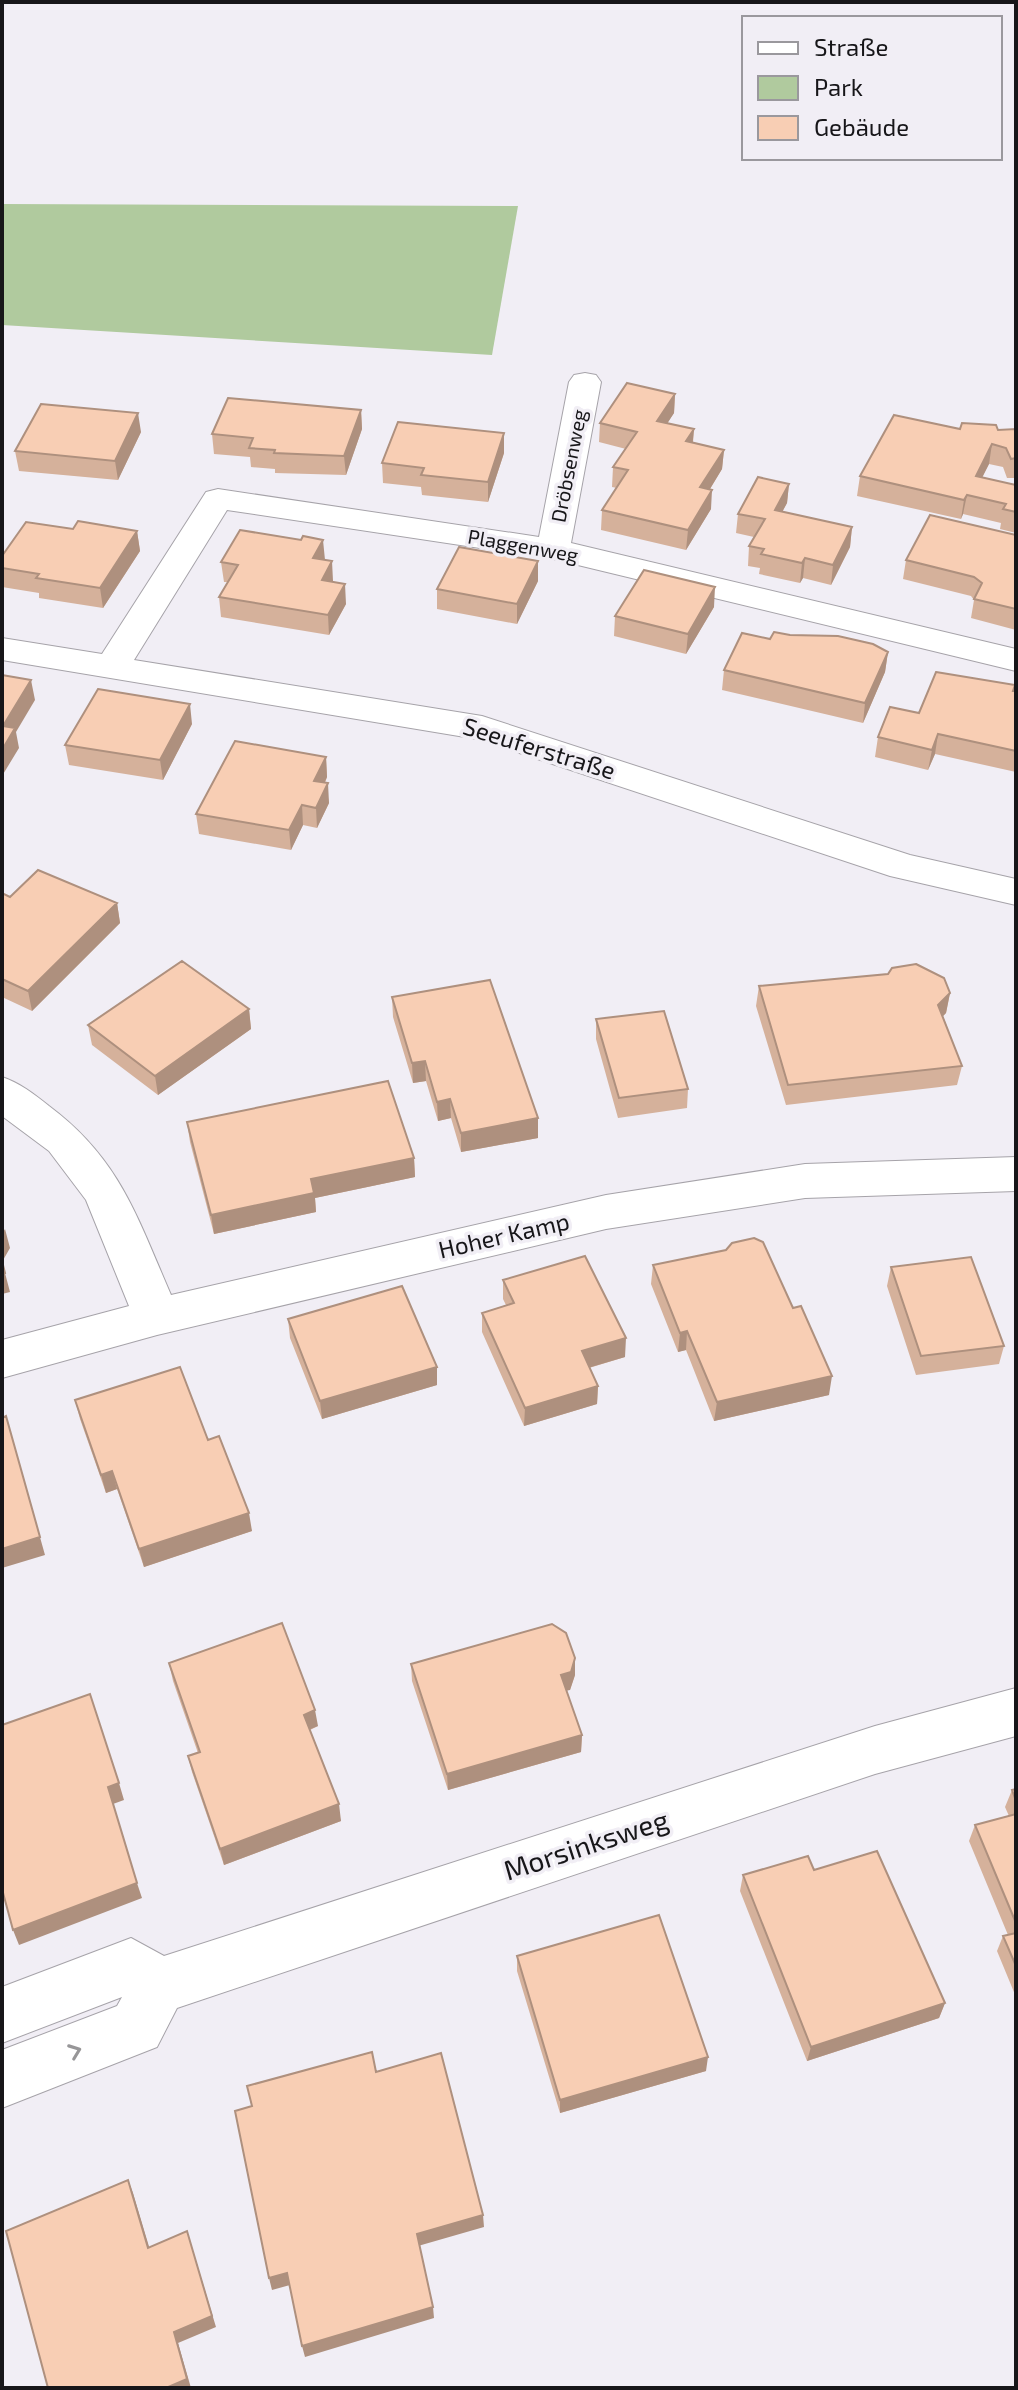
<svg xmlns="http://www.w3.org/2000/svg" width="1018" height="2390" viewBox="0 0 1018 2390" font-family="'Exo 2',sans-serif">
<rect width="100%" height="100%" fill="#f1eef5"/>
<path fill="#b0ca9e" d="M 2,204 L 518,206 L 492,355 L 2,325 Z"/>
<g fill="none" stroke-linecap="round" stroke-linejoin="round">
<g stroke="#a6a3a9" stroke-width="2">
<path id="street" d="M 585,373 L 596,375 L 601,382 L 571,543 L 1016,649 L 1016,671 L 553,559 L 227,510 L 134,660 L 482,716 L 910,855 L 1016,879 L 1016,905 L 890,876 L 477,739 L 2,660 L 2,638 L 102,654 L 206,492 L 218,489 L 539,537 L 569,382 L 574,375 Z
M 2,1077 C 20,1083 34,1094 49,1106 C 120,1159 137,1217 171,1295 L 606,1195 L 805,1164 L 1016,1157 L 1016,1191 L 805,1198 L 606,1229 L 157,1335 L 2,1378 L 2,1340 L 129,1306 L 86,1200 L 49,1151 L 2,1116 Z
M 1016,1688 L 1016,1736 L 875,1774 L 177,2008 L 157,2047 L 2,2108 L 2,2050 L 117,2006 L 122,1997 L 2,2043 L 2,1987 L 131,1938 L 164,1956 L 875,1726 Z"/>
</g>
<use href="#street" fill="#fff" fill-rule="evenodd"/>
</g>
<path fill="#d5b19b" d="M 675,394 L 674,413 L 667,423 L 694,429 L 693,443 L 724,450 L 722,469 L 710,489 L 711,509 L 686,550 L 601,530 L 602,510 L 617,488 L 612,487 L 613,467 L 626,449 L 599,442 L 600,423 Z
M 361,410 L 362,429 L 346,475 L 275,473 L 275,469 L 251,467 L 250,457 L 214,454 L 212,434 Z
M 960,429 L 998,430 L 1016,429 L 1016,478 L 1007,478 L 1003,467 L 989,464 L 982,477 L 1016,485 L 1016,533 L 1000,529 L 1001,523 L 963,514 L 961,519 L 857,496 L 860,476 Z
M 141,432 L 118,480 L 19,471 L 15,451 Z
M 504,433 L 504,453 L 488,502 L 422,495 L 421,487 L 383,483 L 382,463 Z
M 789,484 L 787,503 L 782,512 L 852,527 L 850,547 L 831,585 L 803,578 L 800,583 L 759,574 L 760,568 L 748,566 L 749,546 L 754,537 L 736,533 L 738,514 Z
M 73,529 L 137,531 L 140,551 L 103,608 L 39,598 L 39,593 L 2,587 L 2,556 Z
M 1016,535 L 1016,630 L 971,618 L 974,600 L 971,596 L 903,579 L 906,560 Z
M 325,560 L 333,582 L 346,604 L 329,635 L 221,617 L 219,597 L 228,582 L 224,582 L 221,562 Z
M 538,581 L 517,624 L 437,609 L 437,589 Z
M 714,607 L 686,654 L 614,636 L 615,616 Z
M 790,635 L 888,652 L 885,672 L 863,723 L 722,690 L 724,670 L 770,639 Z
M 1014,691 L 1016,691 L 1016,772 L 935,754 L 928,770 L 875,757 L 878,737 L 919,713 Z
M 192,724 L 163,780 L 69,765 L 65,745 Z
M 326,757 L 327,777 L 325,783 L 329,803 L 317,828 L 303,825 L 291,850 L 199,834 L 196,814 Z
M 2,893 L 10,897 L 117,903 L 120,923 L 32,1011 L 2,997 Z
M 759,986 L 950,993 L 946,1013 L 943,1016 L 962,1066 L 957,1085 L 786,1105 L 756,1006 Z
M 392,997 L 538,1138 L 461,1152 L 451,1118 L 438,1121 L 426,1081 L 413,1083 L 393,1017 Z
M 249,1009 L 251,1029 L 158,1095 L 92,1045 L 88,1025 Z
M 596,1019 L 688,1089 L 687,1108 L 618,1118 L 596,1039 Z
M 187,1122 L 414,1158 L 415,1177 L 315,1198 L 316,1212 L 214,1234 L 190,1142 Z
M 653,1265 L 793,1308 L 829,1395 L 714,1421 L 686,1350 L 678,1352 L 651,1284 Z
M 891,1267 L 1004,1346 L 999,1364 L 916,1375 L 887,1286 Z
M 503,1280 L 625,1357 L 589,1368 L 598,1386 L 597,1404 L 524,1426 L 482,1332 L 482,1313 L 506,1305 L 503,1299 Z
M 288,1319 L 437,1367 L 437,1385 L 322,1419 L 290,1338 Z
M 75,1400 L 208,1440 L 252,1531 L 144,1567 L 117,1489 L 106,1493 L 80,1419 Z
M 575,1658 L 575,1675 L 570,1690 L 566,1690 L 582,1735 L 581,1752 L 448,1790 L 412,1681 L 411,1664 Z
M 169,1663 L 318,1726 L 310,1730 L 341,1821 L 224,1865 L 192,1772 L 188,1756 L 198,1753 L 173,1681 Z
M 1016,1789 L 1016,1997 L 997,1951 L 1003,1936 L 1008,1935 L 969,1841 L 975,1825 L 1009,1816 L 1005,1807 L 1012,1790 Z
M 814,1870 L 945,2003 L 939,2018 L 807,2061 L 740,1891 L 743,1875 Z
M 517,1956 L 706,2071 L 560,2113 L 517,1971 Z"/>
<path fill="#ae907e" d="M 675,394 L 674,413 L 656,441 L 657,421 Z
M 361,410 L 362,429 L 346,475 L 344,456 Z
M 138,413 L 141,432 L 118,480 L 115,461 Z
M 694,429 L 692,449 L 686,441 Z
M 504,433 L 504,453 L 488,502 L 488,482 Z
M 992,444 L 989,464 L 973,496 L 976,476 Z
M 724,450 L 722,469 L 699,507 L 700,487 Z
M 789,484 L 787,503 L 773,529 L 775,510 Z
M 712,490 L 711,509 L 686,550 L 688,530 Z
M 967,495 L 963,514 L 961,519 L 964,500 Z
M 852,527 L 850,547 L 831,585 L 833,565 Z
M 137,531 L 140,551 L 103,608 L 100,588 Z
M 323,540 L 325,560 L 313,558 Z
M 805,558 L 803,578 L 800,583 L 802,563 Z
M 332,561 L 333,581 L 323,599 L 322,580 Z
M 538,561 L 538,581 L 517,624 L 517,604 Z
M 345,584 L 346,604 L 329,635 L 328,615 Z
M 715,587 L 714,607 L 686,654 L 688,634 Z
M 888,652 L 885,672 L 863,723 L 865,703 Z
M 31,680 L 35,700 L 16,732 L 19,748 L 2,776 L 3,726 Z
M 190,704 L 192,724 L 163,780 L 160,760 Z
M 938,734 L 935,754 L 928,770 L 932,750 Z
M 326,757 L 327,777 L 316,801 L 314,781 Z
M 328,783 L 329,803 L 317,828 L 316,808 Z
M 302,805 L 303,825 L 291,850 L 289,830 Z
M 117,903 L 120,923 L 32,1011 L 28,991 Z
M 950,993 L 946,1013 L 934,1025 L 938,1005 Z
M 249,1009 L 251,1029 L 158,1095 L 155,1076 Z
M 425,1061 L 426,1081 L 413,1083 L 412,1063 Z
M 450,1099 L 451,1118 L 438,1121 L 437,1102 Z
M 538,1118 L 538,1138 L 461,1152 L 461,1133 Z
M 414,1158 L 415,1177 L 315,1198 L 316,1212 L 214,1234 L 211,1215 L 311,1179 Z
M 5,1229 L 10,1248 L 2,1262 L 2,1234 Z
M 5,1273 L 10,1292 L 2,1294 L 2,1274 Z
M 687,1331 L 686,1350 L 678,1352 L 680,1333 Z
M 626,1338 L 625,1357 L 581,1370 L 582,1351 Z
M 437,1367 L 437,1385 L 322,1419 L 320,1401 Z
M 832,1376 L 829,1395 L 714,1421 L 717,1402 Z
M 598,1386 L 597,1404 L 524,1426 L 525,1408 Z
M 6,1416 L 45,1555 L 2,1568 L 2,1549 Z
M 112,1471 L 117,1489 L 106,1493 L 101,1475 Z
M 249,1513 L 252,1531 L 144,1567 L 139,1549 Z
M 575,1658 L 575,1675 L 570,1690 L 560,1692 L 561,1675 Z
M 315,1710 L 318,1726 L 306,1731 L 304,1715 Z
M 582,1735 L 581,1752 L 448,1790 L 447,1774 Z
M 119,1783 L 124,1800 L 113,1804 L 108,1787 Z
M 339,1804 L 341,1821 L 224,1865 L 220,1849 Z
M 137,1883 L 142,1898 L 19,1945 L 13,1930 Z
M 945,2003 L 939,2018 L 807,2061 L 811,2047 Z
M 708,2057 L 706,2071 L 560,2113 L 560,2100 Z
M 128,2180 L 133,2193 L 153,2260 L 148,2248 Z
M 483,2215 L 484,2227 L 418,2246 L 417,2234 Z
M 187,2231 L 216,2327 L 178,2343 L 191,2388 L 166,2388 Z
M 287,2273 L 290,2285 L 272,2290 L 269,2278 Z
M 433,2307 L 434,2318 L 305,2357 L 302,2346 Z"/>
<path fill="#f8ceb4" stroke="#ae907e" stroke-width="2" d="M 627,383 L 675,394 L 657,421 L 694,429 L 686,441 L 724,450 L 700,487 L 712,490 L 688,530 L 602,510 L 628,470 L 613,467 L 637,432 L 600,423 Z
M 228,398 L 361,410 L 344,456 L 274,453 L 275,450 L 249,448 L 253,438 L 212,434 Z
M 41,404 L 138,413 L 115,461 L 15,451 Z
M 894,415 L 960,429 L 962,423 L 996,425 L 998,430 L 1016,429 L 1016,458 L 1011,459 L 1006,448 L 992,444 L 976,476 L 1016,485 L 1016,512 L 1003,509 L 1006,504 L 967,495 L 964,500 L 860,476 Z
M 398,422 L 504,433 L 488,482 L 421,475 L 424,468 L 382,463 Z
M 758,477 L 789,484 L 775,510 L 852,527 L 833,565 L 805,558 L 802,563 L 761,554 L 764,549 L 749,546 L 765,519 L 738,514 Z
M 930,515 L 1016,535 L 1016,609 L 974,599 L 982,583 L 974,577 L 906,560 Z
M 78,521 L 137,531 L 100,588 L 36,578 L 39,574 L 2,568 L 2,556 L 26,522 L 73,529 Z
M 240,530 L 301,540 L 303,536 L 323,540 L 313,558 L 332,561 L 322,580 L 345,584 L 328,615 L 219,597 L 238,565 L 221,562 Z
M 459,547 L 538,561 L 517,604 L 437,589 Z
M 644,570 L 715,587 L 688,634 L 615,616 Z
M 774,632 L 790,635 L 838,636 L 873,644 L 888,652 L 865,703 L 724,670 L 742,633 L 770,639 Z
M 936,672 L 1015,685 L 1013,691 L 1016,691 L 1016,751 L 938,734 L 932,750 L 878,737 L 890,707 L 919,713 Z
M 2,675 L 31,680 L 3,726 L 15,728 L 2,750 Z
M 98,689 L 190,704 L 160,760 L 65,745 Z
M 235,741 L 326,757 L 314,781 L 328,783 L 316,808 L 302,805 L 289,830 L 196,814 Z
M 38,870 L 117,903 L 28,991 L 2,979 L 2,893 L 10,897 Z
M 182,961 L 249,1009 L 155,1076 L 88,1025 Z
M 916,964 L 944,978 L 950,993 L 938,1005 L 962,1066 L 788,1085 L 759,986 L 888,974 L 892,968 Z
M 490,980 L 538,1118 L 461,1133 L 450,1099 L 437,1102 L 425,1061 L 412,1063 L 392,997 Z
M 664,1011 L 688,1089 L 619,1098 L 596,1019 Z
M 388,1081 L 414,1158 L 311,1179 L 314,1193 L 211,1215 L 187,1122 Z
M 754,1238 L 763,1242 L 793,1308 L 801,1306 L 832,1376 L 717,1402 L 687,1331 L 680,1333 L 653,1265 L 726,1250 L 732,1243 Z
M 585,1256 L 626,1338 L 582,1351 L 598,1386 L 525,1408 L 482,1313 L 514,1303 L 503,1280 Z
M 971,1257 L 1004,1346 L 921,1356 L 891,1267 Z
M 2,1261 L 5,1273 L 2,1274 Z
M 402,1286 L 437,1367 L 320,1401 L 288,1319 Z
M 180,1367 L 208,1440 L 219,1436 L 249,1513 L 139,1549 L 112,1471 L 101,1475 L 75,1400 Z
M 6,1416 L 40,1537 L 2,1549 L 2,1418 Z
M 282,1623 L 315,1710 L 304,1715 L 339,1804 L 220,1849 L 188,1756 L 200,1752 L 169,1663 Z
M 552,1624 L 566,1633 L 575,1658 L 571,1672 L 561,1675 L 582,1735 L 447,1774 L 411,1664 Z
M 90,1694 L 119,1783 L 108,1787 L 137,1883 L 13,1930 L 2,1889 L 2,1725 Z
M 1016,1789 L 1016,1801 L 1012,1790 Z
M 1016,1814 L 1016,1923 L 975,1825 Z
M 877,1851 L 945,2003 L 811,2047 L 743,1875 L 808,1856 L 814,1870 Z
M 659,1915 L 708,2057 L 560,2100 L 517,1956 Z
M 1016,1933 L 1016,1966 L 1003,1936 Z
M 372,2052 L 376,2072 L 441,2053 L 483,2215 L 417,2234 L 433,2307 L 302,2346 L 287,2273 L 269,2278 L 235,2111 L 252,2106 L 247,2086 Z
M 128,2180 L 148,2248 L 187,2231 L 212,2316 L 174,2332 L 187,2379 L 166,2388 L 48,2388 L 6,2231 Z"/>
<defs><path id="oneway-chevron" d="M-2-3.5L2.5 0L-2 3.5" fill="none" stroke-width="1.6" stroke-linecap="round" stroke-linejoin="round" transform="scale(2)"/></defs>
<use stroke="#979698" href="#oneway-chevron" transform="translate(75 2051) rotate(-21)"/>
<g text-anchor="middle" stroke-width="7" stroke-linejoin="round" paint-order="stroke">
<g font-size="20" fill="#171619" stroke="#f1eef5">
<text transform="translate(569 466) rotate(-79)" y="7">Dröbsenweg</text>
<text transform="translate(523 546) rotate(10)" y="7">Plaggenweg</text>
</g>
<g font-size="24" fill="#171619" stroke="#f1eef5">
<text transform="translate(539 749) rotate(17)" y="8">Seeuferstraße</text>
<text transform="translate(504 1236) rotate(-13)" y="8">Hoher Kamp</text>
</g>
<g font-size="28" fill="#171619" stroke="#f1eef5">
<text transform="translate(586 1845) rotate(-18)" y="10">Morsinksweg</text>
</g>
</g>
<rect width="1018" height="2390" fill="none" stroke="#171619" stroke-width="8"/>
<rect x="742" y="16" width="260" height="144" fill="#f1eef5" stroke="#9a989d" stroke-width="2"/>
<rect x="758" y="42" width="40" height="12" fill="#ffffff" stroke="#9a989d" stroke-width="2"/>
<text x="814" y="56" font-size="24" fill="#171619">Straße</text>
<rect x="758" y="76" width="40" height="24" fill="#b0ca9e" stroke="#9a989d" stroke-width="2"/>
<text x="814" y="96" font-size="24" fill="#171619">Park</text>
<rect x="758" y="116" width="40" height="24" fill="#f8ceb4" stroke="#9a989d" stroke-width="2"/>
<text x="814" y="136" font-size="24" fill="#171619">Gebäude</text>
</svg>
